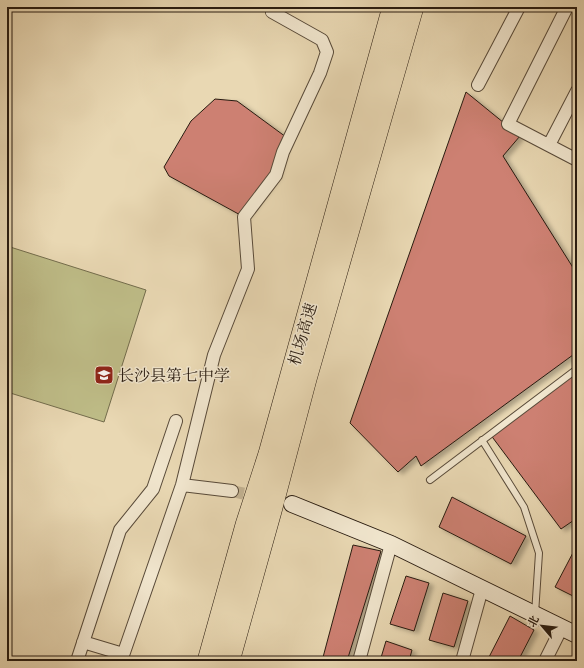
<svg xmlns="http://www.w3.org/2000/svg" width="584" height="668" viewBox="0 0 584 668" font-family="Vollkorn,'Noto Serif SC',serif">
<defs>
<filter id="shadow"><feDropShadow dx="4.5" dy="2.5" stdDeviation="2" flood-color="#0004"/></filter>
</defs>
<rect width="100%" height="100%" fill="#e9d8b3"/>
<filter id="stains"><feTurbulence type="fractalNoise" baseFrequency=".005" numOctaves="4"/><feColorMatrix values="0 0 0 0 .2 0 0 0 0 .09 0 0 0 0 .02 0 0 0 .5 -.17"/></filter>
<radialGradient id="worn" r=".72"><stop offset=".6" stop-color="#630" stop-opacity="0"/><stop offset="1" stop-color="#630" stop-opacity=".3"/></radialGradient>
<path fill="#bebc87" stroke="#736c4c" d="M 7,246 L 146,290 L 104,422 L 7,392 Z"/>
<path fill="#cd8072" stroke="#281b10" filter="url(#shadow)" d="M 466,92 L 520,136 L 503,156 L 577,274 L 577,352 L 421,466 L 416,456 L 398,472 L 350,423 Z
M 215,99 L 237,101 L 286,137 L 276,175 L 244,217 L 169,176 L 164,167 L 191,121 Z
M 577,370 L 577,518 L 561,529 L 490,434 Z
M 452,497 L 526,536 L 511,564 L 439,527 Z
M 353,545 L 381,551 L 347,661 L 322,661 Z
M 577,545 L 577,598 L 555,587 Z
M 406,576 L 429,583 L 414,631 L 390,624 Z
M 443,593 L 468,601 L 454,647 L 429,640 Z
M 510,616 L 534,630 L 518,661 L 487,661 Z
M 386,641 L 412,650 L 409,661 L 380,661 Z"/>
<g fill="none" stroke-linecap="round" stroke-linejoin="round">
<path stroke="#c2b292" stroke-width="12" stroke-dasharray="12 6" stroke-linecap="butt" d="M 232,491 L 260,497"/>
<g stroke="#584a39" stroke-width="8">
<path id="lane" d="M 482,440 L 524,507 L 539,553 L 535,614
M 430,480 L 577,369"/>
</g>
<g stroke="#584a39" stroke-width="14">
<path id="street" d="M 567,7 L 508,124 L 577,160
M 478,85 L 519,7
M 549,145 L 577,91
M 182,485 L 232,491
M 83,642 L 123,654
M 77,661 L 120,530 L 153,489 L 176,421
M 121,661 L 182,485 L 214,355 L 248,269 L 244,217 L 276,175 L 283,152 L 320,73 L 327,52 L 322,40 L 272,12 L 274,7
M 359,661 L 391,544
M 462,661 L 482,589
M 545,661 L 562,627"/>
</g>
<g stroke="#281b10" stroke-width="18">
<path id="secondary" d="M 292,504 L 391,544 L 577,635"/>
</g>
<g stroke="#281b10" stroke-width="22">
<path id="highway" d="M 208,661 L 246,525 L 269,454 L 393,7
M 229,661 L 271,511 L 306,379 L 413,7"/>
</g>
<use href="#lane" stroke="#f1e6ce" stroke-width="6"/>
<use href="#street" stroke="#f1e6ce" stroke-width="12"/>
<use href="#secondary" stroke="#f1e6ce" stroke-width="16"/>
<use href="#highway" stroke="#e9d8b3" stroke-width="21"/>
</g>
<defs>
<g id="school-square" transform="scale(1)"><rect x="-9" y="-9" width="18" height="18" rx="4" fill="#8f2418" stroke="#f1e6ce"/><path d="M0-5L7-2L0 1L-7-2ZM-4 1L0 2.5L4 1V4Q0 6-4 4Z" fill="#fff"/></g>
</defs>
<g fill-rule="evenodd">
<use href="#school-square" x="104" y="375"/>
</g>
<g text-anchor="middle" stroke-width="3" stroke-linejoin="round" paint-order="stroke">
<g font-size="16" fill="#281b10" stroke="#f1e6ce">
<text transform="translate(302 334) rotate(-74)" y="6">机场高速</text>
</g>
<g font-size="16" fill="#281b10" stroke="#f1e6ce" text-anchor="start">
<text x="118" y="381">长沙县第七中学</text>
</g>
</g>
<rect width="584" height="668" fill="none" stroke="#e9d8b3" stroke-width="24"/>
<rect x="8" y="8" width="568" height="652" fill="none" stroke="#281b10" stroke-width="2"/>
<rect x="12" y="12" width="560" height="644" fill="none" stroke="#281b10"/>
<g transform="translate(542 626) rotate(298)" stroke="#f1e6ce" stroke-width="3" paint-order="stroke">
<path d="M0-3L7 15L0 10L-7 15Z" fill="#281b10"/>
<text y="-6" font-size="11" font-weight="bold" text-anchor="middle" fill="#281b10">北</text>
</g>
<rect width="100%" height="100%" filter="url(#stains)"/>
<rect width="100%" height="100%" fill="url(#worn)"/>
</svg>
